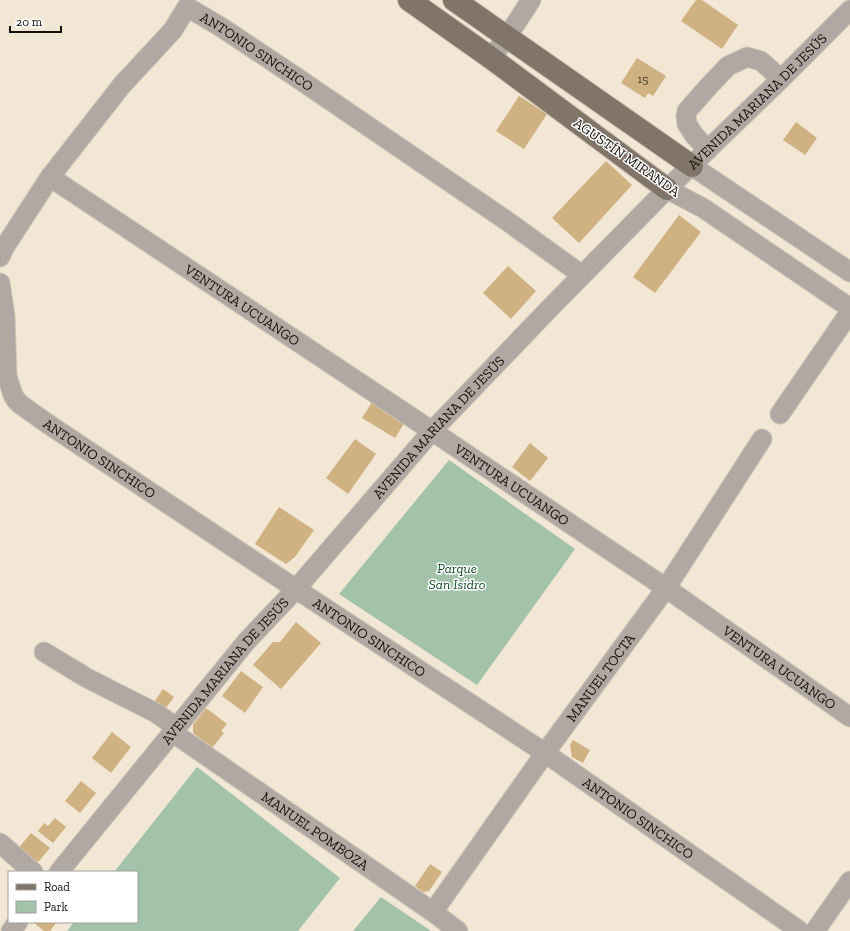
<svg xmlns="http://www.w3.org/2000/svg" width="850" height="931" viewBox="0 0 850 931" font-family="'Zilla Slab',serif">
<rect width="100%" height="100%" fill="#f2e6d5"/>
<path fill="#a2c3aa" d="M 449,460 L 575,549 L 477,685 L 339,594 Z
M 197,767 L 340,878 L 298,931 L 67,931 L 74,922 L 137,922 L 137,872 L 114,872 Z
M 381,897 L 431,931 L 353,931 Z"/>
<path fill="#d0b181" d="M 696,0 L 702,0 L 738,25 L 722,49 L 681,21 Z
M 637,58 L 666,76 L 653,96 L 648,93 L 645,98 L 621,83 Z
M 519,96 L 547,114 L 524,149 L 496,131 Z
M 796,122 L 817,138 L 805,155 L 783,140 Z
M 606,161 L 632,185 L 579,243 L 552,218 Z
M 679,215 L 701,232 L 655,293 L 633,277 Z
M 508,266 L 536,291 L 511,319 L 483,293 Z
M 372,402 L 405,422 L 395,438 L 362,418 Z
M 355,439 L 376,454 L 348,494 L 326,478 Z
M 530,443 L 548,458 L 530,481 L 512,467 Z
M 279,507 L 314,530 L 295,557 L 286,564 L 255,544 Z
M 296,622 L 321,643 L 281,689 L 253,665 L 273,642 L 280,642 Z
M 241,671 L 263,687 L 245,713 L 222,696 Z
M 163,689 L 174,697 L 163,712 L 152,705 Z
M 206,708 L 227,724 L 221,731 L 224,733 L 212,748 L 193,733 L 193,725 Z
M 112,732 L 131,747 L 111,773 L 92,758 Z
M 573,740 L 590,750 L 583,763 L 572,757 L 570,745 Z
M 81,781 L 96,793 L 80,813 L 65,801 Z
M 55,818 L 66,827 L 53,843 L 38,831 L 44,823 L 48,826 Z
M 31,833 L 50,848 L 39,861 L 35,863 L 17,850 Z
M 430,864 L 442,872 L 429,891 L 423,892 L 415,886 Z
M 33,922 L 57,922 L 50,931 L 44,931 Z"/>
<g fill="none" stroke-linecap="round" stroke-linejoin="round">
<g stroke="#cec3b4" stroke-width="21">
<g id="minor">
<path d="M 491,58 L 507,37 L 531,0"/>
<path d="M 708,150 L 694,135 L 687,124 L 686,116 L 687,111 L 708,87 L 728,66 L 747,57 L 761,61 L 781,79"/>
<path d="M 692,166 L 850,272"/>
<path id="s1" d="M 50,177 L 432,431 L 666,588 L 850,717"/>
<path d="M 667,189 L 703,208 L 850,308"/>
<path id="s2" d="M 0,257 L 4,248 L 50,177 L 122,85 L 173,30 L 187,7 L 221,27 L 293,75 L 507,221 L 582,275"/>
<path id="s3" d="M 0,283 L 5,316 L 7,376 L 13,395 L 16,400 L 20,404 L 48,424 L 296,589 L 545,753 L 800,931"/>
<path d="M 780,414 L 850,312"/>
<path d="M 44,652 L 87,678 L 156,713 L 176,727"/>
<path id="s4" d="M 172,732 L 433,912 L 458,931"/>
<path d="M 0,843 L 33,872"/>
<path id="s5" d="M 59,872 L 246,642 L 296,589 L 432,431 L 550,308 L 667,189 L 781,79 L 850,10"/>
<path id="s6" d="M 433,912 L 545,753 L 666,588 L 762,439"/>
<path d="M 11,931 L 18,922"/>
<path d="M 815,931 L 850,881"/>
</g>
</g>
<g stroke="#cec3b4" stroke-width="24">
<path id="major" d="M 409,0 L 491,58 L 667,189
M 454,0 L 692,166"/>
</g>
<use href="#minor" stroke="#b0a9a3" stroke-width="19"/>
<use href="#major" stroke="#817469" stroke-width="22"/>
</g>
<g text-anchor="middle" stroke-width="3" stroke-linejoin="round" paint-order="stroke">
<g font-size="12" fill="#423726">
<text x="643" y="83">15</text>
</g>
<g font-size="14" fill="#120e08" stroke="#fff">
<text dy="5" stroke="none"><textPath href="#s2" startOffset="396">ANTONIO SINCHICO</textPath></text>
<text dy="5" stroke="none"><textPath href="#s5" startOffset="1041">AVENIDA MARIANA DE JESÚS</textPath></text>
<text transform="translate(627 157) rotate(35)" y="5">AGUSTÍN MIRANDA</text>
<text dy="5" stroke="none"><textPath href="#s1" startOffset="231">VENTURA UCUANGO</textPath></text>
<text dy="5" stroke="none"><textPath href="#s5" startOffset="585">AVENIDA MARIANA DE JESÚS</textPath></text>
<text dy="5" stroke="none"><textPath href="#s3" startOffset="221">ANTONIO SINCHICO</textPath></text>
<text dy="5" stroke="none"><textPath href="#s1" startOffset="555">VENTURA UCUANGO</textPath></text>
<text dy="5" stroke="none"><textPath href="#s3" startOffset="545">ANTONIO SINCHICO</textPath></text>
<text dy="5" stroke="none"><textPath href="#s1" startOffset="879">VENTURA UCUANGO</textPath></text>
<text dy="5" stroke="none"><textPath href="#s5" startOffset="261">AVENIDA MARIANA DE JESÚS</textPath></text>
<text dy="5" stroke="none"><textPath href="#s6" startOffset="288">MANUEL TOCTA</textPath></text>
<text dy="5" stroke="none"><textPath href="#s3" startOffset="869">ANTONIO SINCHICO</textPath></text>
<text dy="5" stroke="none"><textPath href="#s4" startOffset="174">MANUEL POMBOZA</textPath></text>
</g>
<g font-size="14" font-style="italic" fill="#0f4a28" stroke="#fff">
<text x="457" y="573">Parque<tspan x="457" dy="16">San Isidro</tspan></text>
</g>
</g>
<rect x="8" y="871" width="130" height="52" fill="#ffffff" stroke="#a09f9c"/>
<rect x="16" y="884" width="20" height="6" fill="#817469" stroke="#a09f9c"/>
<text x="44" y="891" font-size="12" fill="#120e08">Road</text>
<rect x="16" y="901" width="20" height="12" fill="#a2c3aa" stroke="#a09f9c"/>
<text x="44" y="911" font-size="12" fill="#120e08">Park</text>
<path d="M10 26v6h51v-6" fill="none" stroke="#120e08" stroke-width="2"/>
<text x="16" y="26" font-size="12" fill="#120e08" stroke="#ffffff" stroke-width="3" paint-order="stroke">20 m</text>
</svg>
